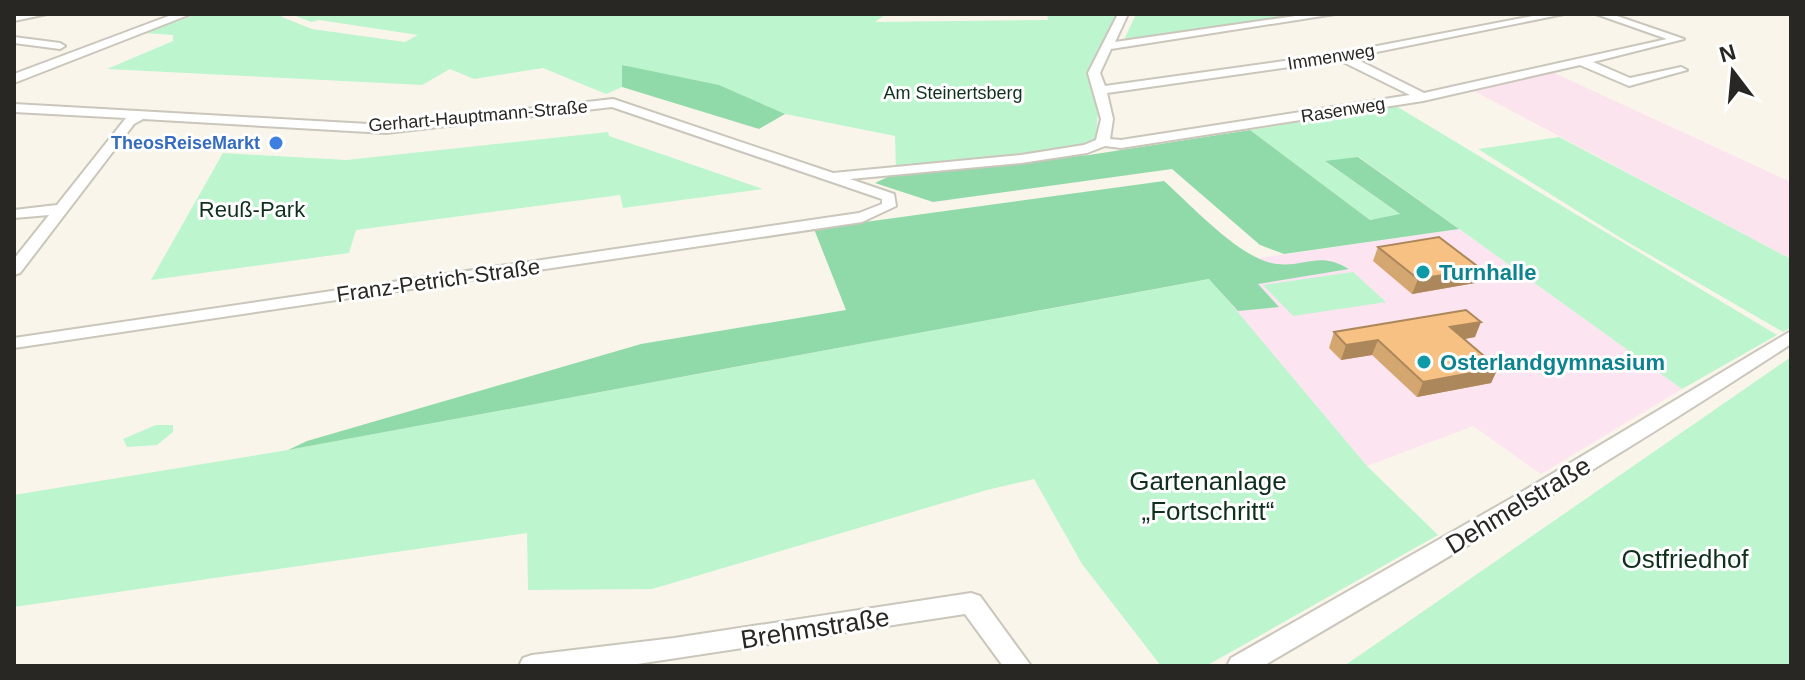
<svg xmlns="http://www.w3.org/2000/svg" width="1805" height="680" viewBox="0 0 1805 680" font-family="Arial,sans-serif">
<rect width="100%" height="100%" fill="#faf5ea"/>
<path fill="#fce4ef" d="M 1550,71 L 1791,182 L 1791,259 L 1472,90 Z"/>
<path fill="#fce4f0" d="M 1459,229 L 1682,389 L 1541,474 L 1473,426 L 1367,466 L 1199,267 Z"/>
<path fill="#bdf5cf" d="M 198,14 L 281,14 L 282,17 L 312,29 L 405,42 L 418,35 L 319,20 L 311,22 L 291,14 L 886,14 L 875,22 L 1048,20 L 1047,15 L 1055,14 L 1120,14 L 1103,45 L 1096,136 L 1093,144 L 1085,149 L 896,169 L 895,136 L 780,113 L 762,104 L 623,65 L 622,87 L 606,94 L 543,68 L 474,79 L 450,69 L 422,85 L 107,69 L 173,41 L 173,35 L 144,33 Z
M 1136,14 L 1315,14 L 1123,42 Z
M 1396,106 L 1777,335 L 1682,389 L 1359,157 L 1326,162 L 1401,215 L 1370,220 L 1250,130 Z
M 608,132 L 609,136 L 763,189 L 623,208 L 620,195 L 356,230 L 349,253 L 151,280 L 223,153 L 346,160 Z
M 1559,137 L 1791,259 L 1791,327 L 1783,332 L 1624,240 L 1478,149 Z
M 1353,272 L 1386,302 L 1293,316 L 1263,285 Z
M 1210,279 L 1367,466 L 1438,535 L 1206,666 L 1161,666 L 1082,564 L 1034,479 L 987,490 L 652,589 L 528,590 L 527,533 L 14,607 L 14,495 L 288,450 Z
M 1791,357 L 1791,666 L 1344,666 Z
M 156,425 L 173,425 L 173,432 L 157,445 L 127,447 L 123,439 Z"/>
<path fill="#90daaa" d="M 622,65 L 719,85 L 785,114 L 759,129 L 622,87 Z
M 1250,130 L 1370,220 L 1400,214 L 1325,161 L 1358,157 L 1459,229 L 1284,254 L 1260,245 L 1172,169 L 933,202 L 875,183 L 896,173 L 1089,155 Z
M 1164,181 C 1191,205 1242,261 1277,264 C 1308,267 1318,251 1349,269 L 1258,284 L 1279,307 L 1238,311 L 1209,279 L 288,450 L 307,441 L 641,344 L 846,310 L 814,229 Z"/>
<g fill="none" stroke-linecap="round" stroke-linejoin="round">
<g stroke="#cac6bb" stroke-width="4">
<path id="minor" d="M 47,14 L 14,21 L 14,15 Z
M 1118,14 L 1128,14 L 1115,42 L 1309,14 L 1335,14 L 1111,49 L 1100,73 L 1105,86 L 1341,53 L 1543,14 L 1564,14 L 1352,57 L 1424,93 L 1667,39 L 1596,14 L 1611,14 L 1684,39 L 1593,62 L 1630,78 L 1681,67 L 1687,70 L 1629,86 L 1580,65 L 1423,101 L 1121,148 L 1105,146 L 1087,153 L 1021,163 L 850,179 L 894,194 L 896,206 L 862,222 L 14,348 L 14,338 L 859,213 L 882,204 L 882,199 L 612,107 L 386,133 L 143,119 L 134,124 L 20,273 L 14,275 L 14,259 L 49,215 L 14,218 L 14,210 L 57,205 L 126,118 L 14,112 L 14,104 L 386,125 L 613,99 L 833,173 L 1021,155 L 1084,145 L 1096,140 L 1101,119 L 1088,73 ZM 1339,60 L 1410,95 L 1121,140 L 1110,139 L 1113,119 L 1107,93 Z
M 14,37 L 60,43 L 65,46 L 60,49 L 14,43 Z
M 1791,331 L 1791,344 C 1619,457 1441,562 1263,666 L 1227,666 L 1231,658 L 1510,499 Z
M 971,593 L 980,596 L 1031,666 L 1003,666 L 965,614 L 624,666 L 519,666 L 523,658 L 532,655 L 674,638 Z"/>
</g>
<g stroke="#cac6bb" stroke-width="4">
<path id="major" d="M 174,14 L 191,14 L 14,83 L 14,74 Z"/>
</g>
<use href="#minor" fill="#fff" fill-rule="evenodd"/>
<use href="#major" fill="#fff" fill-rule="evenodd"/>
</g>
<path fill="#d4a670" d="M 1378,247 L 1475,283 L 1412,294 L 1373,261 Z
M 1334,332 L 1475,337 L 1464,339 L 1498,368 L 1491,383 L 1417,397 L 1372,355 L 1341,360 L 1329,348 Z"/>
<path fill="#ac875b" d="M 1481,269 L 1475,283 L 1412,294 L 1418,279 Z
M 1481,322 L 1475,337 L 1444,343 L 1450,327 Z
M 1378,340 L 1372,355 L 1341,360 L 1346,345 Z
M 1498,368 L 1491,383 L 1417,397 L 1423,382 Z"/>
<path fill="#f6c182" stroke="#ac875b" stroke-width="2" d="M 1439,237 L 1481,269 L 1418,279 L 1378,247 Z
M 1466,310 L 1481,322 L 1450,327 L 1498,368 L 1423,382 L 1378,340 L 1346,345 L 1334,332 Z"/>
<circle fill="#3f7fe0" stroke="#fff" stroke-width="3" cx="276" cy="143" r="8"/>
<g fill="#0f9aa8" stroke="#fff" stroke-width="3">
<circle cx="1423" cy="272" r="8"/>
<circle cx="1424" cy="362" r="8"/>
</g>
<g text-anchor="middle" stroke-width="6" stroke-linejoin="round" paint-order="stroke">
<g font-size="18" fill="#292723" stroke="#fff">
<text transform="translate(1331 57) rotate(-9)" y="6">Immenweg</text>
<text transform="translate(1343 110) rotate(-9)" y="6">Rasenweg</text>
<text transform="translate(478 116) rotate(-5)" y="6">Gerhart-Hauptmann-Straße</text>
</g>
<g font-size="18" fill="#10301d" stroke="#fff">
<text x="953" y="99">Am Steinertsberg</text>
</g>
<g font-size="18" font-weight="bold" fill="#366cbe" stroke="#fff" text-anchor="end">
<text x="260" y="149">TheosReiseMarkt</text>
</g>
<g font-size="22" fill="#10301d" stroke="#fff">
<text x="252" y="217">Reuß-Park</text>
</g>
<g font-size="22" font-weight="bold" fill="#0d838f" stroke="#fff" text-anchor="start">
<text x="1439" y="280">Turnhalle</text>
<text x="1440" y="370">Osterlandgymnasium</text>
</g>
<g font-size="22" fill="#292723" stroke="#fff">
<text transform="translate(438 280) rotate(-8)" y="8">Franz-Petrich-Straße</text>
</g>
<g font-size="26" fill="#10301d" stroke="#fff">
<text x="1208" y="490">Gartenanlage<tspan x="1208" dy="30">„Fortschritt“</tspan></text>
<text x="1685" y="568">Ostfriedhof</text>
</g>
<g font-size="26" fill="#292723" stroke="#fff">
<text transform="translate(1518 505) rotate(-31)" y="9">Dehmelstraße</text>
<text transform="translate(815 628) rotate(-9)" y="9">Brehmstraße</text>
</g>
</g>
<rect width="1805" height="680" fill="none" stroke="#292723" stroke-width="32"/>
<g transform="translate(1733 72) rotate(344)" stroke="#ffffff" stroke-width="6" paint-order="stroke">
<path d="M0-6L14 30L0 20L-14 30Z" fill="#292723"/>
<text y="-12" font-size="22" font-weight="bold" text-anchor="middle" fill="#292723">N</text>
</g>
</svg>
